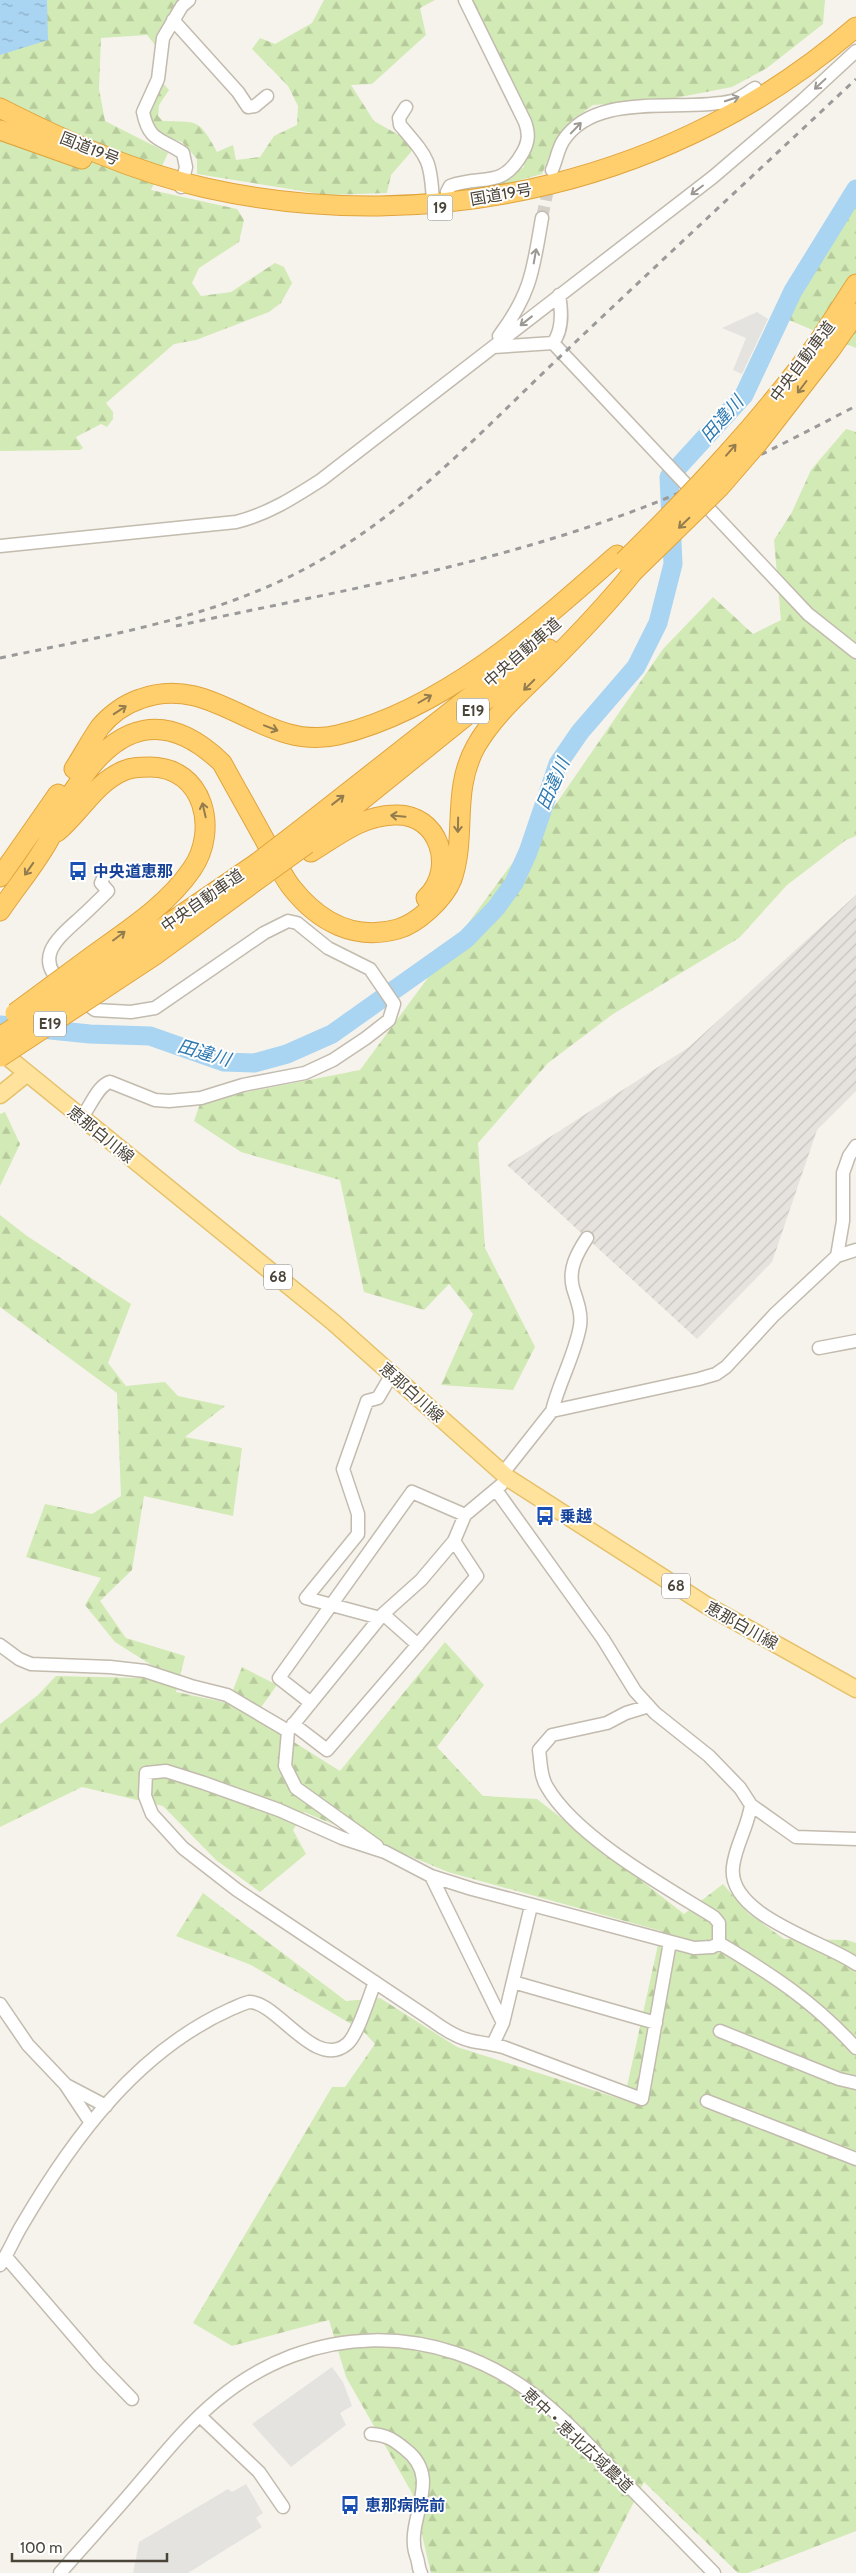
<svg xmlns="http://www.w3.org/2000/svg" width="856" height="2573" viewBox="0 0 856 2573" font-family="Cabin,'Noto Sans JP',sans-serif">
<defs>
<pattern id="industrial-furrows" width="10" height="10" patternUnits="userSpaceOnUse" patternTransform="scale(1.25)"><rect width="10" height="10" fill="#e6e2dd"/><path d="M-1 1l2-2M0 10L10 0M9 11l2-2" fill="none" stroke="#c7c3be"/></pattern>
<pattern id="forest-firs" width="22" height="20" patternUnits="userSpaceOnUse" patternTransform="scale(1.25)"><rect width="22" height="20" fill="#d2eab5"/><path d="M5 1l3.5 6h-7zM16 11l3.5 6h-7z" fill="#b6ca9c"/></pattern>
<pattern id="water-ripples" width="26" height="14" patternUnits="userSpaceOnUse" patternTransform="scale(1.25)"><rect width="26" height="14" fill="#a9d4f2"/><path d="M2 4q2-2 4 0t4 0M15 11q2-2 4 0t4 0" fill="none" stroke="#8caec5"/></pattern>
</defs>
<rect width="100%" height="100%" fill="#f6f3ec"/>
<path fill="url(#industrial-furrows)" d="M 856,895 L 856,1091 L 817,1130 L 772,1262 L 697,1339 L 507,1165 L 689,1047 Z"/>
<path fill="url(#forest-firs)" d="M 0,0 L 183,0 L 156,46 L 147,35 L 101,38 L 99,89 L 105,121 L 168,153 L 151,190 L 237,209 L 244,220 L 239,242 L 199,268 L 192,283 L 201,296 L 231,292 L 275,263 L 284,267 L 292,283 L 281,303 L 269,312 L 196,340 L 174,344 L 106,403 L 113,412 L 113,419 L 107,427 L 101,424 L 76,437 L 83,448 L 80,450 L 0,451 Z
M 324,0 L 435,0 L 420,8 L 426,35 L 372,84 L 351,85 L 374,121 L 411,142 L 411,152 L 391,175 L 387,193 L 327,195 L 197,174 L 197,159 L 182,142 L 159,134 L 150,121 L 148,111 L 162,82 L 169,90 L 159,105 L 158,116 L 163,121 C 199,122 199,119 217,152 L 233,145 L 236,160 L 260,157 L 274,136 L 297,125 L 298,106 L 288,86 L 252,49 L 260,38 L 275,44 L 312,23 Z
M 466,0 L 825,0 L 823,24 L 767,68 L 732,87 L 665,100 L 593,105 L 571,121 L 554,144 L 542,174 L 488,189 L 488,183 L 524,167 L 522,157 L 534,145 L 530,129 Z
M 856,200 L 856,348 L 784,318 Z
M 846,429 L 856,432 L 856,836 L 846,840 L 787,885 L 739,938 L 613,1014 L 548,1063 L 478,1143 L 485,1248 L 535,1347 L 513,1390 L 441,1385 L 473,1314 L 449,1284 L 424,1310 L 364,1292 L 340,1180 L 241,1152 L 194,1121 L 201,1101 L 360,1070 L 558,801 L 663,649 L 713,597 L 753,634 L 781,620 L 774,540 L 792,512 L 811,470 Z
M 5,1112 L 20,1144 L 0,1186 L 0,1114 Z
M 0,1215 L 27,1236 L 131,1304 L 108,1363 L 126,1386 L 165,1382 L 178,1396 L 225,1406 L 185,1437 L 242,1448 L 233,1516 L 144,1496 L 132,1570 L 100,1601 L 126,1638 L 185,1656 L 176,1692 L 228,1703 L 242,1667 L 277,1685 L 254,1717 L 340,1771 L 445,1642 L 484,1685 L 437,1747 L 483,1796 L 537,1799 L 684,1914 L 723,1884 L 748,1913 L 784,1939 L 847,1940 L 856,1943 L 856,2531 L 748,2573 L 738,2573 L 644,2482 L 598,2573 L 431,2573 L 412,2493 L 346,2377 L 329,2320 L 232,2346 L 193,2323 L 332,2087 L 345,2087 L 375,2044 L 363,2031 L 251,1965 L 176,1936 L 203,1893 L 346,2001 L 380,1998 L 457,2047 L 624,2100 L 661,1931 L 448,1872 L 304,1812 L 293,1830 L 306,1854 L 260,1892 L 216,1860 L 163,1806 L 82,1787 L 0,1827 L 0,1724 L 38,1695 L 56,1676 L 139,1678 L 153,1666 L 115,1642 L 85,1605 L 101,1578 L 26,1557 L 45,1504 L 92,1514 L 121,1496 L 117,1393 L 0,1307 Z"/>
<path fill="#e5e3e0" d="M 757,312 L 768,319 L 742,374 L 733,370 L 746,338 L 722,328 Z
M 332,2367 L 343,2382 L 352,2406 L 340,2413 L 346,2425 L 291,2467 L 252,2424 Z
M 246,2484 L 263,2513 L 256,2518 L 262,2527 L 188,2573 L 133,2573 L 139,2542 L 228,2489 L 232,2492 Z"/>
<path fill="url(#water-ripples)" d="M 0,0 L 47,0 L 48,40 L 0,55 Z"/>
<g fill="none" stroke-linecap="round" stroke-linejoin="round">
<path stroke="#a9d4f2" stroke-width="19" d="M 0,1025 L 90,1034 L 150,1036 L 224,1062 L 254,1063 L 287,1054 L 332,1034 L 466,939 L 496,908 L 514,883 L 528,852 L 558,764 L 580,732 L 636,667 L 658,623 L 673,564 L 669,477 L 744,395 L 793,291 L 856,189"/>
<path stroke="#d4d0c8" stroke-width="12" stroke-dasharray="12 6" stroke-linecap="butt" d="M 542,218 L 550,180"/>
<g stroke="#c2bbae" stroke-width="15">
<path id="minor" d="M 173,20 L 238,92 L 248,107 L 255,106 L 267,96
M 406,107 L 399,118 L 400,125 C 428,158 431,159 433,203
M 552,170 C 556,161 558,149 563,141 C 596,90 680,113 732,101 C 740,99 748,92 755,88
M 181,187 L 186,167 L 183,153 C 161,138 149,142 143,112 L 158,79 L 163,38 L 182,6 L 189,0
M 447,192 L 450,186 C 484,174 502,190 523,152 C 529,141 529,133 525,122 L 465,0
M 499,336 C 532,292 533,269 542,218
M 553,343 L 808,614 L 856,652
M 493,347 L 553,343 C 563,330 562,312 559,295
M 0,546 L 236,522 C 268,514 293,498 321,480 L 713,177 L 803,100 L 856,51
M 64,985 C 32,958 58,938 80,918 C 90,909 99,900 108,891 L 101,883 L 104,876
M 79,998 L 95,1010 L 131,1012 L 155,1008 L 264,933 L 288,921 L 297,923 L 328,948 L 370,969 L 394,1004 L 389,1020 L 366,1038 L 333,1060 L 305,1073 L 243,1085 L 201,1098 L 169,1101 L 155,1100 L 110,1082 C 97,1086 90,1108 81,1118
M 837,1256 L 856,1250
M 819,1348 L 856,1341
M 552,1411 C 559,1382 575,1355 580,1326 C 582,1313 577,1301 573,1288 C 568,1269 577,1253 587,1238
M 503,1473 L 552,1411 L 699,1379 L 716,1374 L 726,1367 L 774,1315 L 837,1256 L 843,1221 L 843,1173 L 849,1156 L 856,1146
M 496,1490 L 603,1639 L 635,1691 L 655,1713 L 709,1756 L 740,1788 L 751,1805 L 796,1837 L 856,1839
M 383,1614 L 418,1645
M 380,1618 L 306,1598 L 358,1534 L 358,1514 L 343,1469 L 367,1401 L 378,1398 L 392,1374
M 0,1645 L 19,1659 L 31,1664 L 110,1667 L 145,1671 L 191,1686 L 227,1695 L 288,1731
M 311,1703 L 279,1678 L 412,1492 L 465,1515
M 649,1706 L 626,1713 L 607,1723 L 552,1735 L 539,1750 C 541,1763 540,1776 547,1787 C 576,1837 664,1886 714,1917 L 719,1923 L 719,1943
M 293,1724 L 327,1750 L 477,1576 L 454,1541
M 751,1805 C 748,1827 735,1846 733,1867 C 727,1916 826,1942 856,1964
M 377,1846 L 296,1788 L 285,1766 L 288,1731 L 383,1614 L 421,1580 L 454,1541 L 465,1515 L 501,1485
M 431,1876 L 503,2023
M 670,1942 L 642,2099 L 503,2047 C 492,2044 483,2043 472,2041 C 457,2038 442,2028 430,2019 L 237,1890 L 183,1848 L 152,1814 L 145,1796 L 146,1773 L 166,1771 L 204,1783 L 279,1810 L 342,1838 L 385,1852 L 431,1876 L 472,1889 L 694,1948 L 712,1947 L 719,1943
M 719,1943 C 773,1975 814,2002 856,2048
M 513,1982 L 656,2023
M 0,2004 L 28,2045 L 65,2084 L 91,2123
M 720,2031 L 839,2079 L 856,2083
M 493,2044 L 503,2023 L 531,1906
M 66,2085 L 106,2106
M 707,2101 L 856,2159
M 6,2257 L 99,2365 L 132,2399
M 0,2265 C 9,2252 14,2238 22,2225 C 73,2138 137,2051 231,2009 C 236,2007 244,2003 249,2002 C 277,2001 315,2071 347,2044 C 358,2035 369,1997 375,1982
M 200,2416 L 259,2472 L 283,2507
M 371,2434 C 386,2435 393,2439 405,2449 C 446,2480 402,2521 417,2558 C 419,2564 418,2568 421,2573
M 60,2573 C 86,2543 114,2513 140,2482 C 164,2454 188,2424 217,2400 C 310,2322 436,2321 533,2394 C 560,2414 585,2441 609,2466 C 644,2502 679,2537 714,2573"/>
</g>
<g stroke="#e6c16a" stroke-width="19">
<path id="major" d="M 0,1051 L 333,1322 L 508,1478 L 706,1605 L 856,1689
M 0,1095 L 26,1074"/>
</g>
<g stroke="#e0a43c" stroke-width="21">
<path id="highway" d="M 0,108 C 65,141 134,172 206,188 C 434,239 679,181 856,27
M 0,130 L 82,159
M 821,338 L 856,284
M 831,349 L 856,313
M 74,769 C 83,755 91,740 100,727 C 110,715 125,704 140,699 C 214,671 263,753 338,735 C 443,710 538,625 617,555
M 300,830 L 477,691 L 530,644
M 57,832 C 80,813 95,783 123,771 C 132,767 141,767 150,767 C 204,767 219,830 192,869 C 164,910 118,936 80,965
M 316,837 L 549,649
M 311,852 C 339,835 361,816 394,815 C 439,812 457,869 426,898
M 0,877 L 58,794
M 0,911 C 16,887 36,864 50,838 C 54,832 54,824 57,817 C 62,805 71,795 78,784 C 118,723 166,709 222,763 C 235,787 249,811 262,835 C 272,852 280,873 292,888 C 319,922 355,941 398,929 C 418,923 444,899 452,879 C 467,835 451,791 476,746 C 494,715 521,692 546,667 C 577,636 606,606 633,572
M 89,978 L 257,863
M 99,992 L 155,955 L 264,875"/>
</g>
<use href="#minor" stroke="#fff" stroke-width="12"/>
<use href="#major" stroke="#ffe39c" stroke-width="16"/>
<use href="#highway" stroke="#ffcf6e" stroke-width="19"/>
<path stroke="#9a9a9a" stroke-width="3" stroke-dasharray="6 6" stroke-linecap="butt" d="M 176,626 C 339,591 506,563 662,500 C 728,473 792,439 856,406
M 0,658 C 99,637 199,621 291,576 C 399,523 478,434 565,352 C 662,260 759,170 856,79"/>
<g stroke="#e0a43c" stroke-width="21" stroke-linecap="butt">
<path id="highway-bridge" d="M 624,561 C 695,491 763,419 821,338
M 633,572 L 720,487 L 758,443 L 831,349
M 257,863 L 300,830
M 264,875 L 307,844
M 15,1013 L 80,965
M 0,1037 L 89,978
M 0,1057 L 99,992"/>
</g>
<use href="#highway-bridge" stroke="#ffcf6e" stroke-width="19"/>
</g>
<defs><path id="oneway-shaft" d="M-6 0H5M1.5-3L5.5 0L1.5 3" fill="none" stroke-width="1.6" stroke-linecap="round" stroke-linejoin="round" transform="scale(1.25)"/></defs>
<g stroke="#9c9892">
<use href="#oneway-shaft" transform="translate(820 84) rotate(137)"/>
<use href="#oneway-shaft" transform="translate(732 99) rotate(-18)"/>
<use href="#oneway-shaft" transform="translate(576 128) rotate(-46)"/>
<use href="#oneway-shaft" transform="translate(697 190) rotate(143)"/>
<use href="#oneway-shaft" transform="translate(535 256) rotate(-80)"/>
<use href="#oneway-shaft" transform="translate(526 321) rotate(142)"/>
</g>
<g stroke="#937c4e">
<use href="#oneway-shaft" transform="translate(802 387) rotate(127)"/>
<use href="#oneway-shaft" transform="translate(731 450) rotate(-49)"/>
<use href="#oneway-shaft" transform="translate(684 523) rotate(136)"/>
<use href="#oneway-shaft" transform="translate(529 685) rotate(135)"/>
<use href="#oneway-shaft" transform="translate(425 699) rotate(-30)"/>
<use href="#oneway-shaft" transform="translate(120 710) rotate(-33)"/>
<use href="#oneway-shaft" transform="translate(271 728) rotate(21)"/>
<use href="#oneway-shaft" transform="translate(338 800) rotate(-38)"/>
<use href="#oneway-shaft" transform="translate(204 810) rotate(-103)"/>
<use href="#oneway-shaft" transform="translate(398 816) rotate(-175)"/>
<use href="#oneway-shaft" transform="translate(458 825) rotate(91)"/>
<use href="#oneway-shaft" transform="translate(29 869) rotate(125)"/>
<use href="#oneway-shaft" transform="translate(119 936) rotate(-37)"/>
</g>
<defs>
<g id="bus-bare" transform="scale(1.5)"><path d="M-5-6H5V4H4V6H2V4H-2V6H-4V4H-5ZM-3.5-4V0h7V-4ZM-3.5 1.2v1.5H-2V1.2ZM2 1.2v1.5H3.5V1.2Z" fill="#1a4fb4" stroke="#fff" stroke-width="2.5" paint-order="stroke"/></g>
</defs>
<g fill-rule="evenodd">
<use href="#bus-bare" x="78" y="871"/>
<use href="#bus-bare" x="545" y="1516"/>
<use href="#bus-bare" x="350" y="2505"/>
</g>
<g text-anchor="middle" stroke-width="4" stroke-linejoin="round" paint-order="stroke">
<g fill="#fff" stroke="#817c74" stroke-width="1">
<rect x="427.5" y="195.5" width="25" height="25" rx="4"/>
<rect x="457" y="698.5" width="32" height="25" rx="4"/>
<rect x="34" y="1011.5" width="32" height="25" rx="4"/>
<rect x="264" y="1264.5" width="28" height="25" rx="4"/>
<rect x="662" y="1573.5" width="28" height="25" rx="4"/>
</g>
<g font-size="15" font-weight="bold" fill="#4b4439">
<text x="440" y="213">19</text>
<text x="473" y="716">E19</text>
<text x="50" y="1029">E19</text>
<text x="278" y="1282">68</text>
<text x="676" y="1591">68</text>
</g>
<g font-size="16" fill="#4b4439" stroke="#fff">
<text transform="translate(90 148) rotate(22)" y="6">国道19号</text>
<text transform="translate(501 194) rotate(-10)" y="6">国道19号</text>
<text transform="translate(802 361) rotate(-53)" y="6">中央自動車道</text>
<text transform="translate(522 652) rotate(-41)" y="6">中央自動車道</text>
<text transform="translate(202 900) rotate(-35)" y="6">中央自動車道</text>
<text transform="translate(101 1134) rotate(39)" y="6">恵那白川線</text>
<text transform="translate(412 1392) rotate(42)" y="6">恵那白川線</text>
<text transform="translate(742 1625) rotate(29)" y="6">恵那白川線</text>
<text transform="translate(578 2440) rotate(43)" y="6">恵中・恵北広域農道</text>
</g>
<g font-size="16" font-weight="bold" fill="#164399" stroke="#fff" text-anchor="start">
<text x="93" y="877">中央道恵那</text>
<text x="560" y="1522">乗越</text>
<text x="365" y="2511">恵那病院前</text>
</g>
<g font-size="18" font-style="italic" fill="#2e7ab2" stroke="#fff">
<text transform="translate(722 419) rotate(-49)" y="6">田違川</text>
<text transform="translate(553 784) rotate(-66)" y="6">田違川</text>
<text transform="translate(204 1053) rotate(16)" y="6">田違川</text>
</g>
</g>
<path d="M12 2553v8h155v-8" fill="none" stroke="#4b4439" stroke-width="2.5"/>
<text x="20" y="2553" font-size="15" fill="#4b4439" stroke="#ffffff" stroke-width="4" paint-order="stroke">100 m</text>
</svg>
